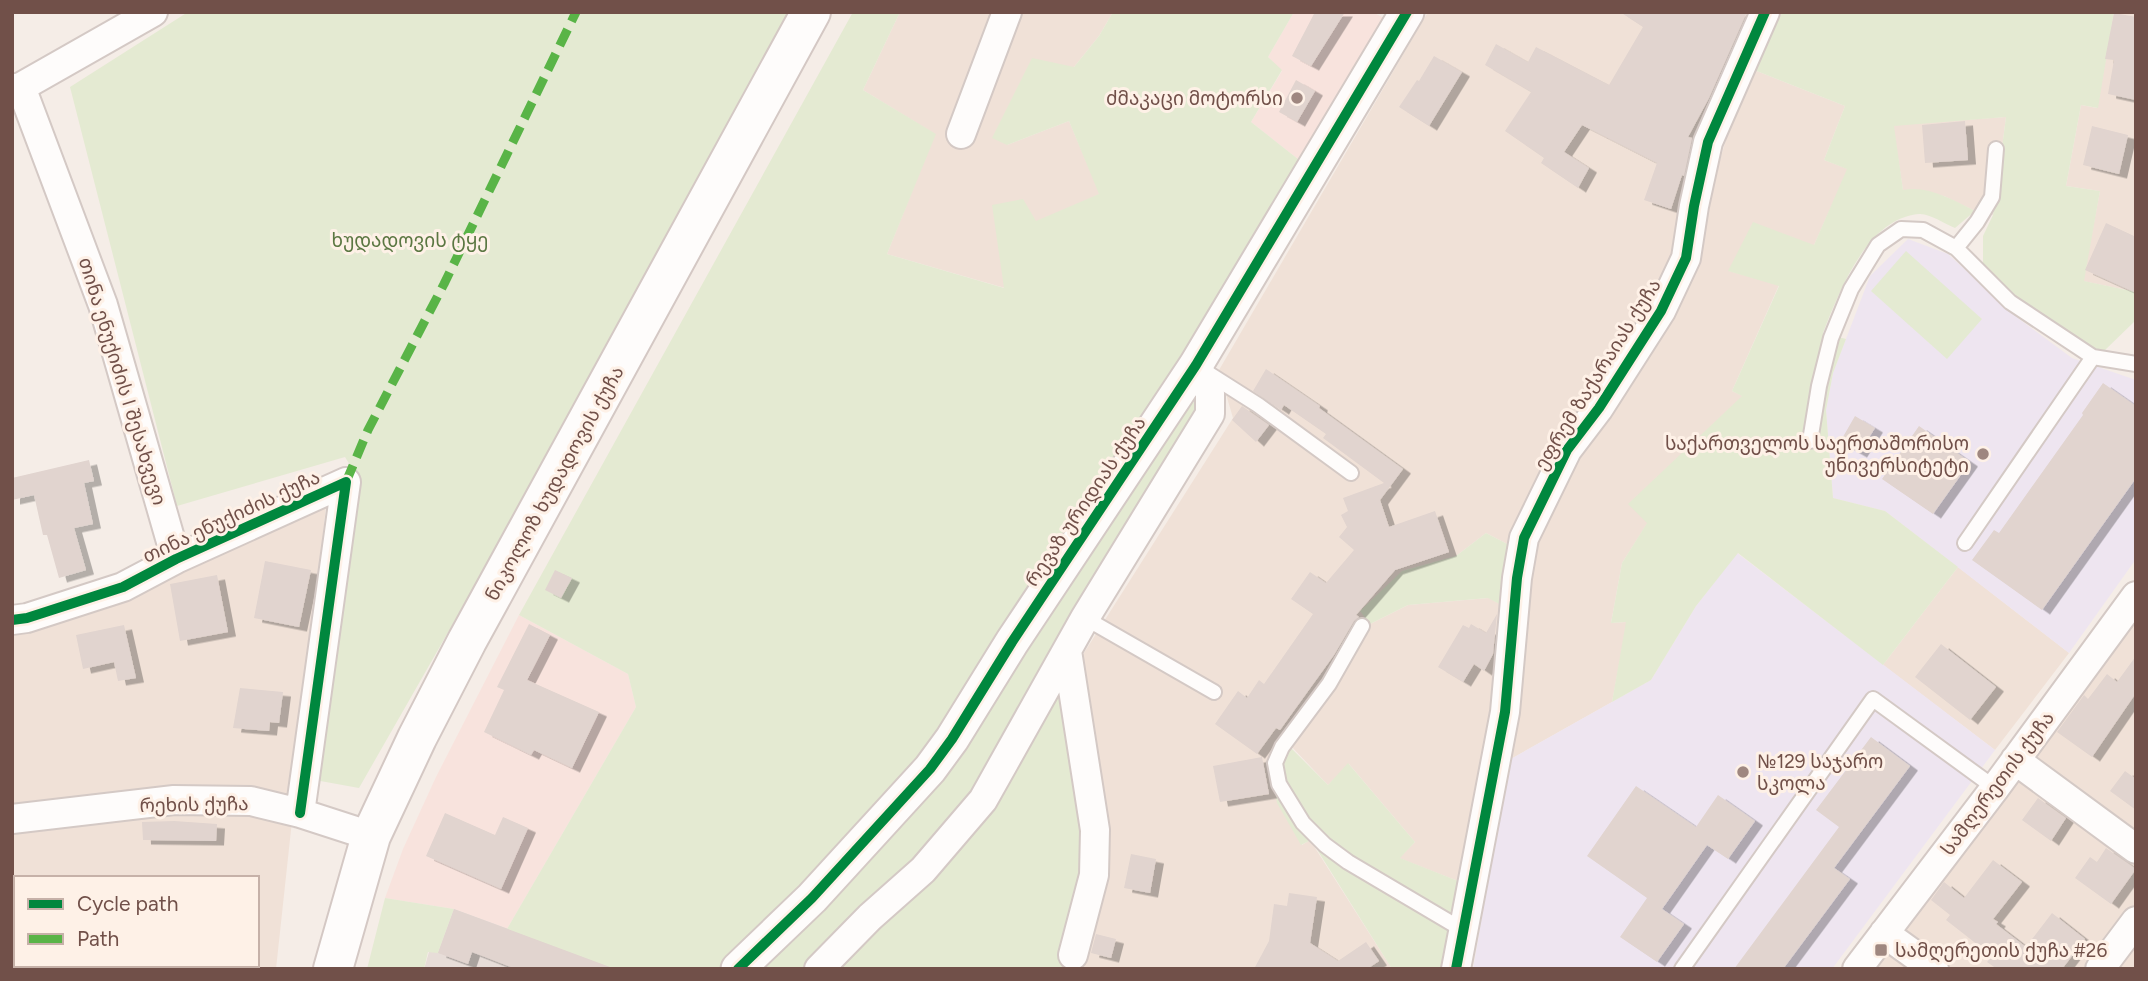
<svg xmlns="http://www.w3.org/2000/svg" width="2148" height="981" viewBox="0 0 2148 981" font-family="Figtree,'Noto Sans Georgian',sans-serif">
<defs>
<filter id="shadow"><feDropShadow dx="8" dy="4.5" stdDeviation="0" flood-color="#0004"/></filter>
</defs>
<rect width="100%" height="100%" fill="#f5ede7"/>
<path fill="#f0e1d7" fill-rule="evenodd" d="M 900,12 L 1113,12 L 1099,36 L 1074,67 L 1007,145 L 1069,121 L 1100,194 L 1036,222 L 1005,288 L 887,254 L 935,134 L 863,90 Z
M 1428,12 L 1754,12 L 1708,117 L 1679,206 L 1671,267 L 1515,548 L 1486,533 L 1456,556 L 1402,571 L 1370,624 L 1408,605 L 1489,598 L 1507,608 L 1500,710 L 1458,881 L 1399,858 L 1415,842 L 1349,764 L 1328,785 L 1291,746 L 1302,845 L 1310,840 L 1392,969 L 1078,969 L 1098,876 L 1079,682 L 1082,656 L 1233,418 L 1219,370 Z
M 2114,12 L 2136,12 L 2136,292 L 2083,281 L 2100,191 L 2066,186 L 2081,105 L 2097,108 Z
M 1754,70 L 1845,106 L 1824,160 L 1848,169 L 1814,245 L 1729,271 L 1779,285 L 1732,391 L 1743,396 L 1706,431 L 1622,563 L 1611,623 L 1627,622 L 1612,702 L 1509,760 L 1533,544 L 1709,197 L 1736,106 Z
M 2006,117 L 1993,215 L 1975,211 L 1944,196 L 1903,190 L 1893,125 Z
M 326,506 L 276,969 L 12,969 L 12,628 ZM 16,878 L 257,878 L 257,965 L 16,965 Z
M 1958,567 L 2069,653 L 1995,750 L 1883,665 Z
M 2136,607 L 2136,841 L 2025,760 Z
M 2017,774 L 2136,863 L 2136,902 L 2085,969 L 1947,969 L 1896,931 Z
M 2136,936 L 2136,969 L 2111,969 Z
M 1888,946 L 1919,969 L 1871,969 Z"/>
<path fill="#f8e3dd" d="M 1294,12 L 1373,12 L 1385,19 L 1303,163 L 1251,122 L 1282,71 L 1268,57 Z
M 519,615 L 628,674 L 636,707 L 507,929 L 454,909 L 385,898 L 403,849 L 436,777 Z"/>
<path fill="#e7ddd8" d="M 454,909 L 582,956 L 609,969 L 424,969 L 429,952 L 438,952 Z"/>
<path fill="#eee5f0" d="M 1908,239 L 1948,254 L 2019,319 L 2072,358 L 2136,380 L 2136,559 L 2069,653 L 1885,511 L 1833,498 L 1826,410 L 1833,373 L 1870,276 Z
M 1737,553 L 1995,750 L 1832,969 L 1473,969 L 1509,760 L 1651,680 L 1696,606 Z"/>
<path fill="#e4ead2" d="M 188,12 L 803,12 L 359,788 L 315,780 L 361,483 L 345,457 L 177,506 L 70,87 Z
M 853,12 L 900,12 L 863,90 L 936,134 L 887,254 L 1004,288 L 992,205 L 1023,199 L 1036,221 L 1099,194 L 1069,121 L 1007,145 L 992,138 L 1032,58 L 1074,67 L 1099,36 L 1113,12 L 1294,12 L 1268,57 L 1282,70 L 1251,122 L 1303,163 L 1196,337 L 933,749 L 724,969 L 609,969 L 507,929 L 636,707 L 628,674 L 519,615 Z
M 1782,12 L 2114,12 L 2098,108 L 2081,105 L 2066,186 L 2100,191 L 2084,281 L 2136,292 L 2136,320 L 2103,352 L 2077,347 L 2021,304 L 1983,267 L 1983,236 L 1993,215 L 2006,117 L 1894,126 L 1903,190 C 1928,185 1953,200 1975,211 L 1955,228 C 1945,224 1929,213 1919,214 C 1867,218 1839,292 1823,333 L 1846,339 L 1833,373 L 1826,410 L 1833,498 L 1885,511 L 1958,567 L 1883,665 L 1738,553 L 1696,606 L 1651,680 L 1612,702 L 1626,622 L 1611,623 L 1622,563 L 1647,523 L 1628,504 L 1742,396 L 1732,391 L 1779,286 L 1728,271 L 1753,222 L 1814,245 L 1847,169 L 1824,160 L 1845,106 L 1754,70 Z
M 1906,251 L 1982,319 L 1947,359 L 1871,291 Z
M 1191,396 L 1196,408 L 1192,423 L 967,808 L 809,969 L 750,969 L 938,773 Z
M 1486,533 L 1515,548 L 1507,608 L 1488,598 L 1408,605 L 1370,624 L 1360,611 L 1402,571 L 1456,556 Z
M 1057,678 L 1088,819 L 1084,873 L 1063,969 L 832,969 L 933,865 Z
M 1280,737 L 1328,785 L 1348,763 L 1415,842 L 1400,858 L 1458,881 L 1446,969 L 1392,969 L 1311,840 L 1301,845 L 1277,803 L 1270,754 Z
M 385,898 L 454,909 L 438,953 L 428,952 L 424,969 L 367,969 Z"/>
<path fill="#e1d4cf" filter="url(#shadow)" d="M 1315,12 L 1345,12 L 1311,66 L 1292,56 Z
M 1620,12 L 1747,12 L 1709,98 L 1688,137 L 1692,138 L 1684,176 L 1682,175 L 1671,209 L 1644,200 L 1657,163 L 1582,125 L 1564,152 L 1589,168 L 1578,188 L 1541,163 L 1544,158 L 1505,131 L 1531,92 L 1485,65 L 1496,44 L 1528,62 L 1536,47 L 1609,85 L 1643,27 Z
M 2114,13 L 2136,17 L 2136,100 L 2108,94 L 2114,60 L 2105,59 Z
M 1434,56 L 1462,72 L 1429,126 L 1399,107 L 1417,80 L 1419,81 Z
M 1296,80 L 1315,91 L 1297,122 L 1279,112 Z
M 1965,121 L 1968,160 L 1925,163 L 1922,125 Z
M 2092,126 L 2128,135 L 2119,174 L 2083,165 Z
M 2106,223 L 2136,237 L 2136,293 L 2085,270 Z
M 1266,369 L 1320,406 L 1319,408 L 1403,469 L 1380,500 L 1389,527 L 1435,511 L 1449,552 L 1395,570 L 1356,615 L 1359,617 L 1354,621 L 1334,655 L 1280,730 L 1276,728 L 1257,754 L 1215,724 L 1238,691 L 1247,698 L 1259,680 L 1264,684 L 1313,614 L 1291,599 L 1310,572 L 1326,583 L 1354,550 L 1339,537 L 1347,527 L 1341,515 L 1348,511 L 1343,498 L 1384,483 L 1323,438 L 1326,434 L 1284,405 L 1281,410 L 1253,391 Z
M 2103,383 L 2136,406 L 2136,478 L 2042,610 L 1972,560 L 1994,530 L 1999,533 L 2083,415 L 2082,413 Z
M 1242,406 L 1269,425 L 1256,442 L 1232,420 Z
M 1855,416 L 1875,428 L 1859,453 L 1840,442 Z
M 1919,426 L 1970,462 L 1933,514 L 1882,479 Z
M 89,460 L 94,481 L 84,483 L 93,524 L 74,528 L 86,570 L 59,578 L 47,535 L 43,535 L 34,495 L 12,500 L 12,478 Z
M 265,561 L 311,570 L 299,627 L 254,618 Z
M 555,570 L 572,578 L 561,598 L 545,590 Z
M 217,575 L 228,632 L 180,641 L 170,584 Z
M 1497,614 L 1493,654 L 1484,671 L 1474,664 L 1463,682 L 1438,667 L 1463,625 L 1469,628 L 1471,624 L 1486,633 Z
M 529,624 L 550,635 L 527,680 L 599,712 L 572,768 L 534,750 L 531,755 L 484,732 L 504,690 L 497,687 Z
M 124,625 L 136,678 L 118,681 L 114,662 L 83,669 L 76,635 Z
M 1941,644 L 1996,687 L 1970,720 L 1915,677 Z
M 2136,656 L 2136,693 L 2092,757 L 2057,732 L 2084,695 L 2088,699 L 2107,674 L 2117,682 Z
M 240,688 L 283,692 L 279,723 L 270,722 L 269,731 L 233,728 Z
M 1871,737 L 1910,766 L 1834,868 L 1850,879 L 1783,969 L 1734,969 L 1839,827 L 1816,810 Z
M 1262,757 L 1269,794 L 1220,802 L 1213,766 Z
M 2125,771 L 2136,779 L 2136,810 L 2110,791 Z
M 1636,786 L 1696,827 L 1718,795 L 1755,821 L 1728,859 L 1707,845 L 1662,909 L 1684,924 L 1657,962 L 1620,937 L 1647,898 L 1587,856 Z
M 2038,798 L 2066,818 L 2051,841 L 2022,820 Z
M 445,813 L 495,835 L 503,817 L 528,828 L 501,889 L 426,856 Z
M 174,821 L 217,824 L 216,841 L 143,840 L 142,822 Z
M 2106,848 L 2136,869 L 2111,904 L 2075,878 L 2090,857 L 2097,862 Z
M 1131,854 L 1156,859 L 1150,893 L 1124,888 Z
M 1993,860 L 2022,882 L 1993,919 L 1998,922 L 1996,924 L 2026,947 L 2052,913 L 2085,939 L 2062,969 L 1997,969 L 1987,962 L 1992,956 L 1946,920 L 1950,915 L 1931,900 L 1944,882 L 1964,898 Z
M 1289,893 L 1317,897 L 1310,943 L 1338,961 L 1366,942 L 1379,961 L 1367,969 L 1254,969 L 1269,941 L 1274,904 L 1287,906 Z
M 454,909 L 610,967 L 609,969 L 516,969 L 472,952 L 468,964 L 438,953 Z
M 1096,934 L 1116,939 L 1111,958 L 1091,953 Z"/>
<g fill="none" stroke-linecap="round" stroke-linejoin="round">
<g stroke="#d4c9c5" stroke-width="18">
<path id="service" d="M 1956,248 L 1977,222 L 1992,197 L 1996,149
M 1206,372 L 1258,405 L 1351,473
M 1810,441 L 1819,386 L 1831,338 L 1851,289 L 1878,245 L 1901,229 L 1923,230 L 1956,248 L 2010,302 L 2093,357 L 2136,364
M 1965,543 L 2093,357
M 1085,618 L 1214,692
M 1362,626 L 1329,684 L 1282,747 L 1275,763 L 1279,784 L 1303,823 L 1325,845 L 1348,862 L 1463,930
M 1682,969 L 1873,699 L 1995,788"/>
</g>
<g stroke="#d4c9c5" stroke-width="32">
<path id="minor" d="M 21,87 L 103,305 L 176,559
M 12,89 L 21,87 L 153,12
M 961,134 L 1007,12
M 12,620 L 27,618 L 123,587 L 176,559 L 346,482 L 300,813
M 1067,651 L 1095,830 L 1094,875 L 1073,955
M 2015,760 L 2136,849
M 12,819 L 174,800 L 251,801 L 300,813 L 371,836
M 1884,933 L 1934,969
M 819,969 L 870,917 L 923,870 L 983,800 L 1085,618 L 1210,414 L 1210,393 L 1196,365
M 1456,969 L 1505,712 L 1517,578 L 1524,538 L 1567,450 L 1599,408 L 1661,311 L 1686,258 L 1694,206 L 1708,142 L 1765,12
M 1857,969 L 1995,788 L 2136,596
M 2100,969 L 2136,921"/>
</g>
<g stroke="#d4c9c5" stroke-width="37">
<path id="tertiary" d="M 738,969 L 812,898 L 930,769 L 952,739 L 1012,642 L 1196,365 L 1407,12"/>
</g>
<g stroke="#d4c8c4" stroke-width="42">
<path id="secondary" d="M 333,969 L 371,836 L 417,738 L 467,641 L 811,12"/>
</g>
<use href="#service" stroke="#fefcfb" stroke-width="14"/>
<use href="#minor" stroke="#fefcfb" stroke-width="28"/>
<use href="#tertiary" stroke="#fefcfb" stroke-width="33"/>
<use href="#secondary" stroke="#fefcfb" stroke-width="38"/>
<path stroke="#59b447" stroke-width="9" stroke-dasharray="18 9" stroke-linecap="butt" d="M 346,482 L 368,430 L 444,284 L 576,12"/>
<g stroke="#fef1e7" stroke-width="15">
<path id="cycleway" d="M 12,620 L 27,618 L 123,587 L 176,559 L 346,482 L 300,813
M 738,969 L 812,898 L 930,769 L 952,739 L 1012,642 L 1196,365 L 1407,12
M 1456,969 L 1505,712 L 1517,578 L 1524,538 L 1567,450 L 1599,408 L 1661,311 L 1686,258 L 1694,206 L 1708,142 L 1765,12"/>
</g>
<use href="#cycleway" stroke="#00873e" stroke-width="10"/>
</g>
<g fill="#9f8780" stroke="#fef1e7" stroke-width="2.5">
<circle cx="1297" cy="98" r="7"/>
<circle cx="1983" cy="454" r="7"/>
<circle cx="1743" cy="772" r="7"/>
<rect x="1874" y="943" width="14" height="14" rx="3.5"/>
</g>
<g text-anchor="middle" stroke-width="6" stroke-linejoin="round" paint-order="stroke">
<g font-size="19" fill="#715049" stroke="#fef1e7" text-anchor="end">
<text x="1283" y="105">ძმაკაცი მოტორსი</text>
<text x="1969" y="450">საქართველოს საერთაშორისო<tspan x="1969" dy="22">უნივერსიტეტი</tspan></text>
<text x="1757" y="768" text-anchor="start">№129 საჯარო<tspan x="1757" dy="22">სკოლა</tspan></text>
<text x="1895" y="957" text-anchor="start">სამღერეთის ქუჩა #26</text>
</g>
<g font-size="19" fill="#5b7742" stroke="#fef1e7">
<text x="410" y="247">ხუდადოვის ტყე</text>
</g>
<g font-size="19" fill="#715049" stroke="#fef1e7">
<text transform="translate(1597 374) rotate(-58)" y="7">ეფრემ ზაქარაიას ქუჩა</text>
<text transform="translate(123 381) rotate(73)" y="7">თინა ენუქიძის I შესახვევი</text>
<text transform="translate(554 483) rotate(-61)" y="7">ნიკოლოზ ხუდადოვის ქუჩა</text>
<text transform="translate(1085 501) rotate(-56)" y="7">რევაზ ურიდიას ქუჩა</text>
<text transform="translate(231 516) rotate(-25)" y="7">თინა ენუქიძის ქუჩა</text>
<text transform="translate(1997 783) rotate(-53)" y="7">სამღერეთის ქუჩა</text>
<text transform="translate(194 804) rotate(-1)" y="7">რეხის ქუჩა</text>
</g>
</g>
<rect width="2148" height="981" fill="none" stroke="#715049" stroke-width="28"/>
<rect x="14" y="876" width="245" height="91" fill="#fef1e7" stroke="#c6b1a8" stroke-width="2"/>
<rect x="28" y="899" width="35" height="10" fill="#00873e" stroke="#c6b1a8" stroke-width="2"/>
<text x="77" y="911" font-size="21" fill="#715049">Cycle path</text>
<rect x="28" y="934" width="35" height="10" fill="#59b447" stroke="#c6b1a8" stroke-width="2"/>
<text x="77" y="946" font-size="21" fill="#715049">Path</text>
</svg>
